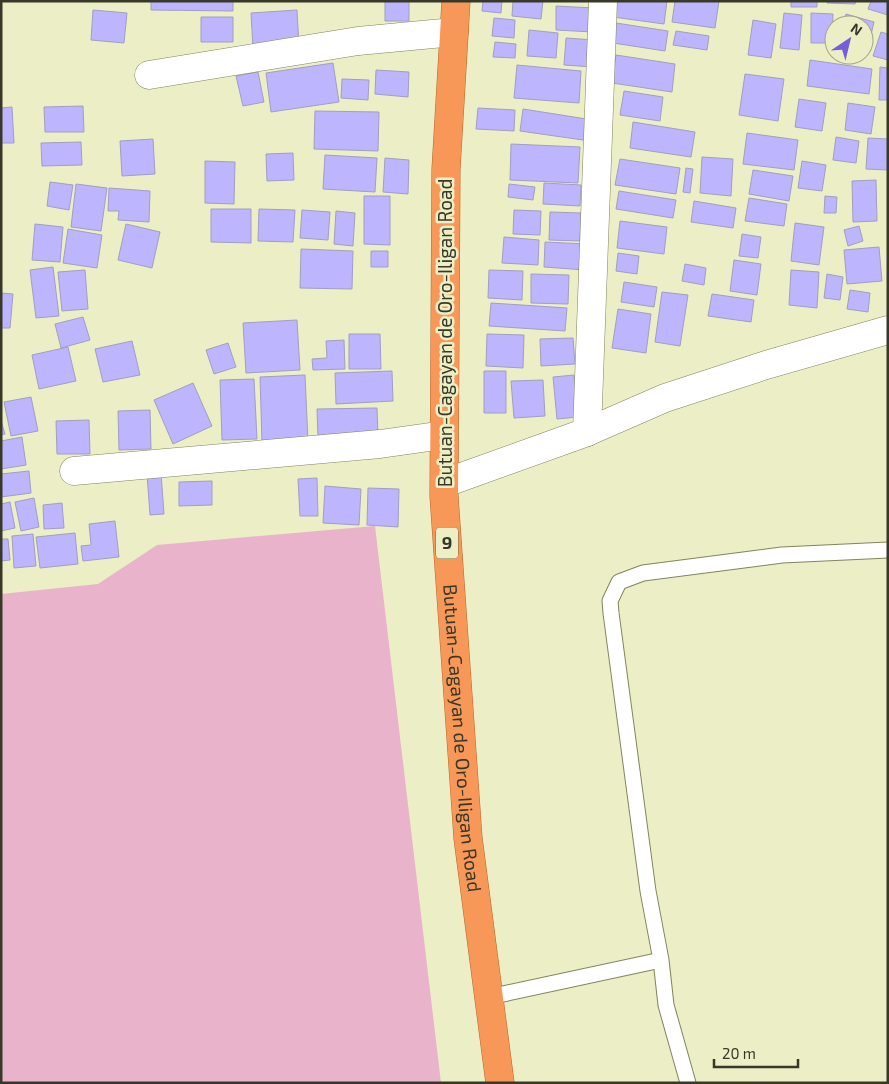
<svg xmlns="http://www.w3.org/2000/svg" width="889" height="1084" viewBox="0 0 889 1084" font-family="'Exo 2',sans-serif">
<rect width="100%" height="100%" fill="#eceec5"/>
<path fill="#e9b3cc" d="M 375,526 L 441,1083 L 1,1083 L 1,594 L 98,584 L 157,545 Z"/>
<path fill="#bdb5fd" stroke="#a19ec3" d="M 151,1 L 233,1 L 233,11 L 151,10 Z
M 385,1 L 409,1 L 409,21 L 385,21 Z
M 483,1 L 502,1 L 501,13 L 482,11 Z
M 513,1 L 543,1 L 541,19 L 512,16 Z
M 615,1 L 667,1 L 664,24 L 613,17 Z
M 675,1 L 719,1 L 715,28 L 672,22 Z
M 791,1 L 817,1 L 817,7 L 791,7 Z
M 827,1 L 856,1 L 855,4 L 827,3 Z
M 871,1 L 888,1 L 888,15 L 868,9 Z
M 556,6 L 594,8 L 593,32 L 556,30 Z
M 93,10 L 127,13 L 124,43 L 91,40 Z
M 297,10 L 299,46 L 253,49 L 251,13 Z
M 784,13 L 802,15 L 799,50 L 780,48 Z
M 811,13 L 833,14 L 832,43 L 811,43 Z
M 846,14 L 874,22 L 867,52 L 864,52 L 864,25 L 843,25 Z
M 201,17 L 233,17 L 233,42 L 201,42 Z
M 494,18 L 515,20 L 514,38 L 492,36 Z
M 753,20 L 776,24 L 771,58 L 748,55 Z
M 616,23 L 668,31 L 665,51 L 613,43 Z
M 529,30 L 558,33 L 556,58 L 527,56 Z
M 676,31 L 709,36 L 707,50 L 673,45 Z
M 881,32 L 888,34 L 888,60 L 873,56 Z
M 566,38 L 595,40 L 593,67 L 564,65 Z
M 495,42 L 516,44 L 515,58 L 493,57 Z
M 616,55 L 675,64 L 672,92 L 612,83 Z
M 810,60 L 872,69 L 869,94 L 807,86 Z
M 333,63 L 339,102 L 271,112 L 266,73 Z
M 517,65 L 581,71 L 579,103 L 514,98 Z
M 880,67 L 888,68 L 888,100 L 879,100 Z
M 376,70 L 409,72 L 408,97 L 375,94 Z
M 258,72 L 264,102 L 243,106 L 236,76 Z
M 745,74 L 784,79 L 778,121 L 739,115 Z
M 342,79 L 369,80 L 368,100 L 341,98 Z
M 624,91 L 663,97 L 660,121 L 620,115 Z
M 799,99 L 826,103 L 822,131 L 795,127 Z
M 848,103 L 875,107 L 871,134 L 845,130 Z
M 83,106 L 84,132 L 45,132 L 44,107 Z
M 12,107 L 14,143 L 1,143 L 1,108 Z
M 478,108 L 515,110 L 514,131 L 476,129 Z
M 523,109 L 593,120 L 590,141 L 520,131 Z
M 315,111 L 379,112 L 378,151 L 314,149 Z
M 633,122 L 695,132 L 691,157 L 630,148 Z
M 747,133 L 798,140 L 794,170 L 743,164 Z
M 836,137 L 859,141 L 856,163 L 833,160 Z
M 868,138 L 888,139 L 888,170 L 866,169 Z
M 153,139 L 155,174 L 122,176 L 120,141 Z
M 81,142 L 82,165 L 42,166 L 41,143 Z
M 511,144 L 580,147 L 578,183 L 510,180 Z
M 293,153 L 294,180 L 267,181 L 266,154 Z
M 325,155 L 377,158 L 375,192 L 323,189 Z
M 702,157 L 733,159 L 731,196 L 700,193 Z
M 385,158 L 409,160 L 408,194 L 383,192 Z
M 620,159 L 680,168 L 676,194 L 615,185 Z
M 205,161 L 235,162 L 234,204 L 205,203 Z
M 802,161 L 826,165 L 822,191 L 798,188 Z
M 686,168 L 693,169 L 690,193 L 683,192 Z
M 753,170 L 793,176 L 789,201 L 749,194 Z
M 876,180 L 877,221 L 853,222 L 852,181 Z
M 50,182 L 73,185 L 69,210 L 47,206 Z
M 544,183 L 581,185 L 580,206 L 543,204 Z
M 76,184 L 107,188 L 101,231 L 71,227 Z
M 509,184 L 535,187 L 533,200 L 508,197 Z
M 109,188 L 150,191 L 149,222 L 118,220 L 119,211 L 108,211 Z
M 619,191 L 676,200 L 673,218 L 616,209 Z
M 364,196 L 390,196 L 390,245 L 364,244 Z
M 825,196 L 837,197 L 836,213 L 824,213 Z
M 749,198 L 787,204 L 784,226 L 745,221 Z
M 694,201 L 736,208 L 733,228 L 691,222 Z
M 211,209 L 251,209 L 251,243 L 211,242 Z
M 259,209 L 295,210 L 293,242 L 258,241 Z
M 302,210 L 330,212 L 328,240 L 300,238 Z
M 514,210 L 541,211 L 540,235 L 513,234 Z
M 336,211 L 355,213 L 353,246 L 334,244 Z
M 550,212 L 581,213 L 580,241 L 549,240 Z
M 620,221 L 667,227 L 664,254 L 617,248 Z
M 795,223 L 824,227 L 819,265 L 791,261 Z
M 35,224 L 63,227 L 60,262 L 32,260 Z
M 126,224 L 160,232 L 152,268 L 118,260 Z
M 859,226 L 863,241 L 848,246 L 844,230 Z
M 68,229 L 102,235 L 97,268 L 63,263 Z
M 742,234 L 761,237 L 758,258 L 739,256 Z
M 504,237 L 539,240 L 538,265 L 502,263 Z
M 545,242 L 587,244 L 585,270 L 544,267 Z
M 879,247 L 882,281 L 847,284 L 844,250 Z
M 301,249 L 353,251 L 352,289 L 300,288 Z
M 371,251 L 388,251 L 388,267 L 371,267 Z
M 618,253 L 639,256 L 637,274 L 616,271 Z
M 734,260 L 761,264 L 757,295 L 730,291 Z
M 685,264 L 706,268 L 704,285 L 682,281 Z
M 53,267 L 59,316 L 36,318 L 30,270 Z
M 85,270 L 88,309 L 62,311 L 58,272 Z
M 489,270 L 523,271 L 522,300 L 488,298 Z
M 791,270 L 819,272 L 817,308 L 789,305 Z
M 531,274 L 569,275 L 568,304 L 531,303 Z
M 827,274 L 843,277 L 840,300 L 824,298 Z
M 624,282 L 657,287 L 654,307 L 621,302 Z
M 850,290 L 870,293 L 868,312 L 847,309 Z
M 662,292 L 688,295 L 680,346 L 655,342 Z
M 1,293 L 13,294 L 10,328 L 1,328 Z
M 712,294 L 754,300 L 751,322 L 708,316 Z
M 491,303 L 567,308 L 565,331 L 489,326 Z
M 618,309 L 651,314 L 646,353 L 612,348 Z
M 83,317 L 90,340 L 61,348 L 55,324 Z
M 297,320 L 300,370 L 246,373 L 243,323 Z
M 349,334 L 380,334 L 381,369 L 349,369 Z
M 487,334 L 524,335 L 523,368 L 486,366 Z
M 573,338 L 575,364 L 541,366 L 540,339 Z
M 344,340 L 345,369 L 313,370 L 312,359 L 327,358 L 326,341 Z
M 132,341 L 140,375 L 103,382 L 95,349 Z
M 228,343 L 236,367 L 214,374 L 206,350 Z
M 68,347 L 76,381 L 39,389 L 32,355 Z
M 392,371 L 393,401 L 336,404 L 335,373 Z
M 484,371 L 506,371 L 506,413 L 484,413 Z
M 305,375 L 308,441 L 262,443 L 260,377 Z
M 574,375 L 578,417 L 557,419 L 553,377 Z
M 254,379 L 257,439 L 222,440 L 220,380 Z
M 543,380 L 545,416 L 514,418 L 511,381 Z
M 193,383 L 212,426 L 173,444 L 154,400 Z
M 31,397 L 38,431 L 11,436 L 4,402 Z
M 377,408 L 378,436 L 318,438 L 317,409 Z
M 150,410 L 151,449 L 119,450 L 118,411 Z
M 89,420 L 90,454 L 57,454 L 56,421 Z
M 1,421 L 5,434 L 1,435 Z
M 22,437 L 26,465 L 1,469 L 1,441 Z
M 29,471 L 31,493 L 1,497 L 1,474 Z
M 161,473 L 164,514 L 150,515 L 147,474 Z
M 317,478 L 318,516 L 300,516 L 298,479 Z
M 212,481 L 212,505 L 179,506 L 179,482 Z
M 325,486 L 361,489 L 359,525 L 323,523 Z
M 368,488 L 399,489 L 398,527 L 367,525 Z
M 34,498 L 39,527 L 21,531 L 15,502 Z
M 10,502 L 15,528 L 1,531 L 1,504 Z
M 62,503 L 64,528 L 44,529 L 43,505 Z
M 115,521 L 119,557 L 83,561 L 81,546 L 91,545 L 89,524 Z
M 75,533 L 78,564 L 40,568 L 36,537 Z
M 33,534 L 36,566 L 14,568 L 12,536 Z
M 1,539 L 8,539 L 10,560 L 1,561 Z"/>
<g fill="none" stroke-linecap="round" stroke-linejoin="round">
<g stroke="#82845e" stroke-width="17">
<path id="service" d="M 661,960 L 666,1005 L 688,1083
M 489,997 L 661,960 L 648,891 L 611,613 L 610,601 L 619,582 L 643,573 L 782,555 L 888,550"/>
</g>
<g stroke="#82845e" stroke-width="29">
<path id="minor" d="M 149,75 L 358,41 L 454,32
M 587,432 L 603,1
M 74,471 L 380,444 L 444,435"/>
</g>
<g stroke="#82845e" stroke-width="29">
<path id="tertiary" d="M 445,483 L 587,432 L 665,398 L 766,365 L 888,330"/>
</g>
<g stroke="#b4662d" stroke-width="29">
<g id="trunk">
<path id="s1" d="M 456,1 L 446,169 L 444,496 L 468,838 L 500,1083"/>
</g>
</g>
<use href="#service" stroke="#fff" stroke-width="15"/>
<use href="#minor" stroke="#fff" stroke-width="28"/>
<use href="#tertiary" stroke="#fff" stroke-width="28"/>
<use href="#trunk" stroke="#f89858" stroke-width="28"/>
</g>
<g text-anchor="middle" stroke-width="5" stroke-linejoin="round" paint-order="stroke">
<rect fill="#eceec5" stroke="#6e6f57" stroke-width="1" x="436" y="527.5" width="22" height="31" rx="4"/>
<g font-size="18" font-weight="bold" fill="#383828">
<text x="447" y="549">9</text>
</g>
<g font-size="19" fill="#383828" stroke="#eceec5">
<text transform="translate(445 333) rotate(-90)" y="7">Butuan-Cagayan de Oro-Iligan Road</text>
<text dy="7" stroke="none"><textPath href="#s1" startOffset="738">Butuan-Cagayan de Oro-Iligan Road</textPath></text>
</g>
</g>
<rect width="889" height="1084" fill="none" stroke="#383828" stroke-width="5"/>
<g transform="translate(849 40) rotate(35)"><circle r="24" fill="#eceec5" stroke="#a4a586"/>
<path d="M0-4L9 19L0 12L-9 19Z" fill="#785dd8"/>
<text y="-8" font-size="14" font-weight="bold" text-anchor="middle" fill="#383828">N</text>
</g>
<path d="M714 1059v8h84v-8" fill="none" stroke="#383828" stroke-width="2.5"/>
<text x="722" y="1059" font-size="15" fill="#383828" stroke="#eceec5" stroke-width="4" paint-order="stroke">20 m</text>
</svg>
